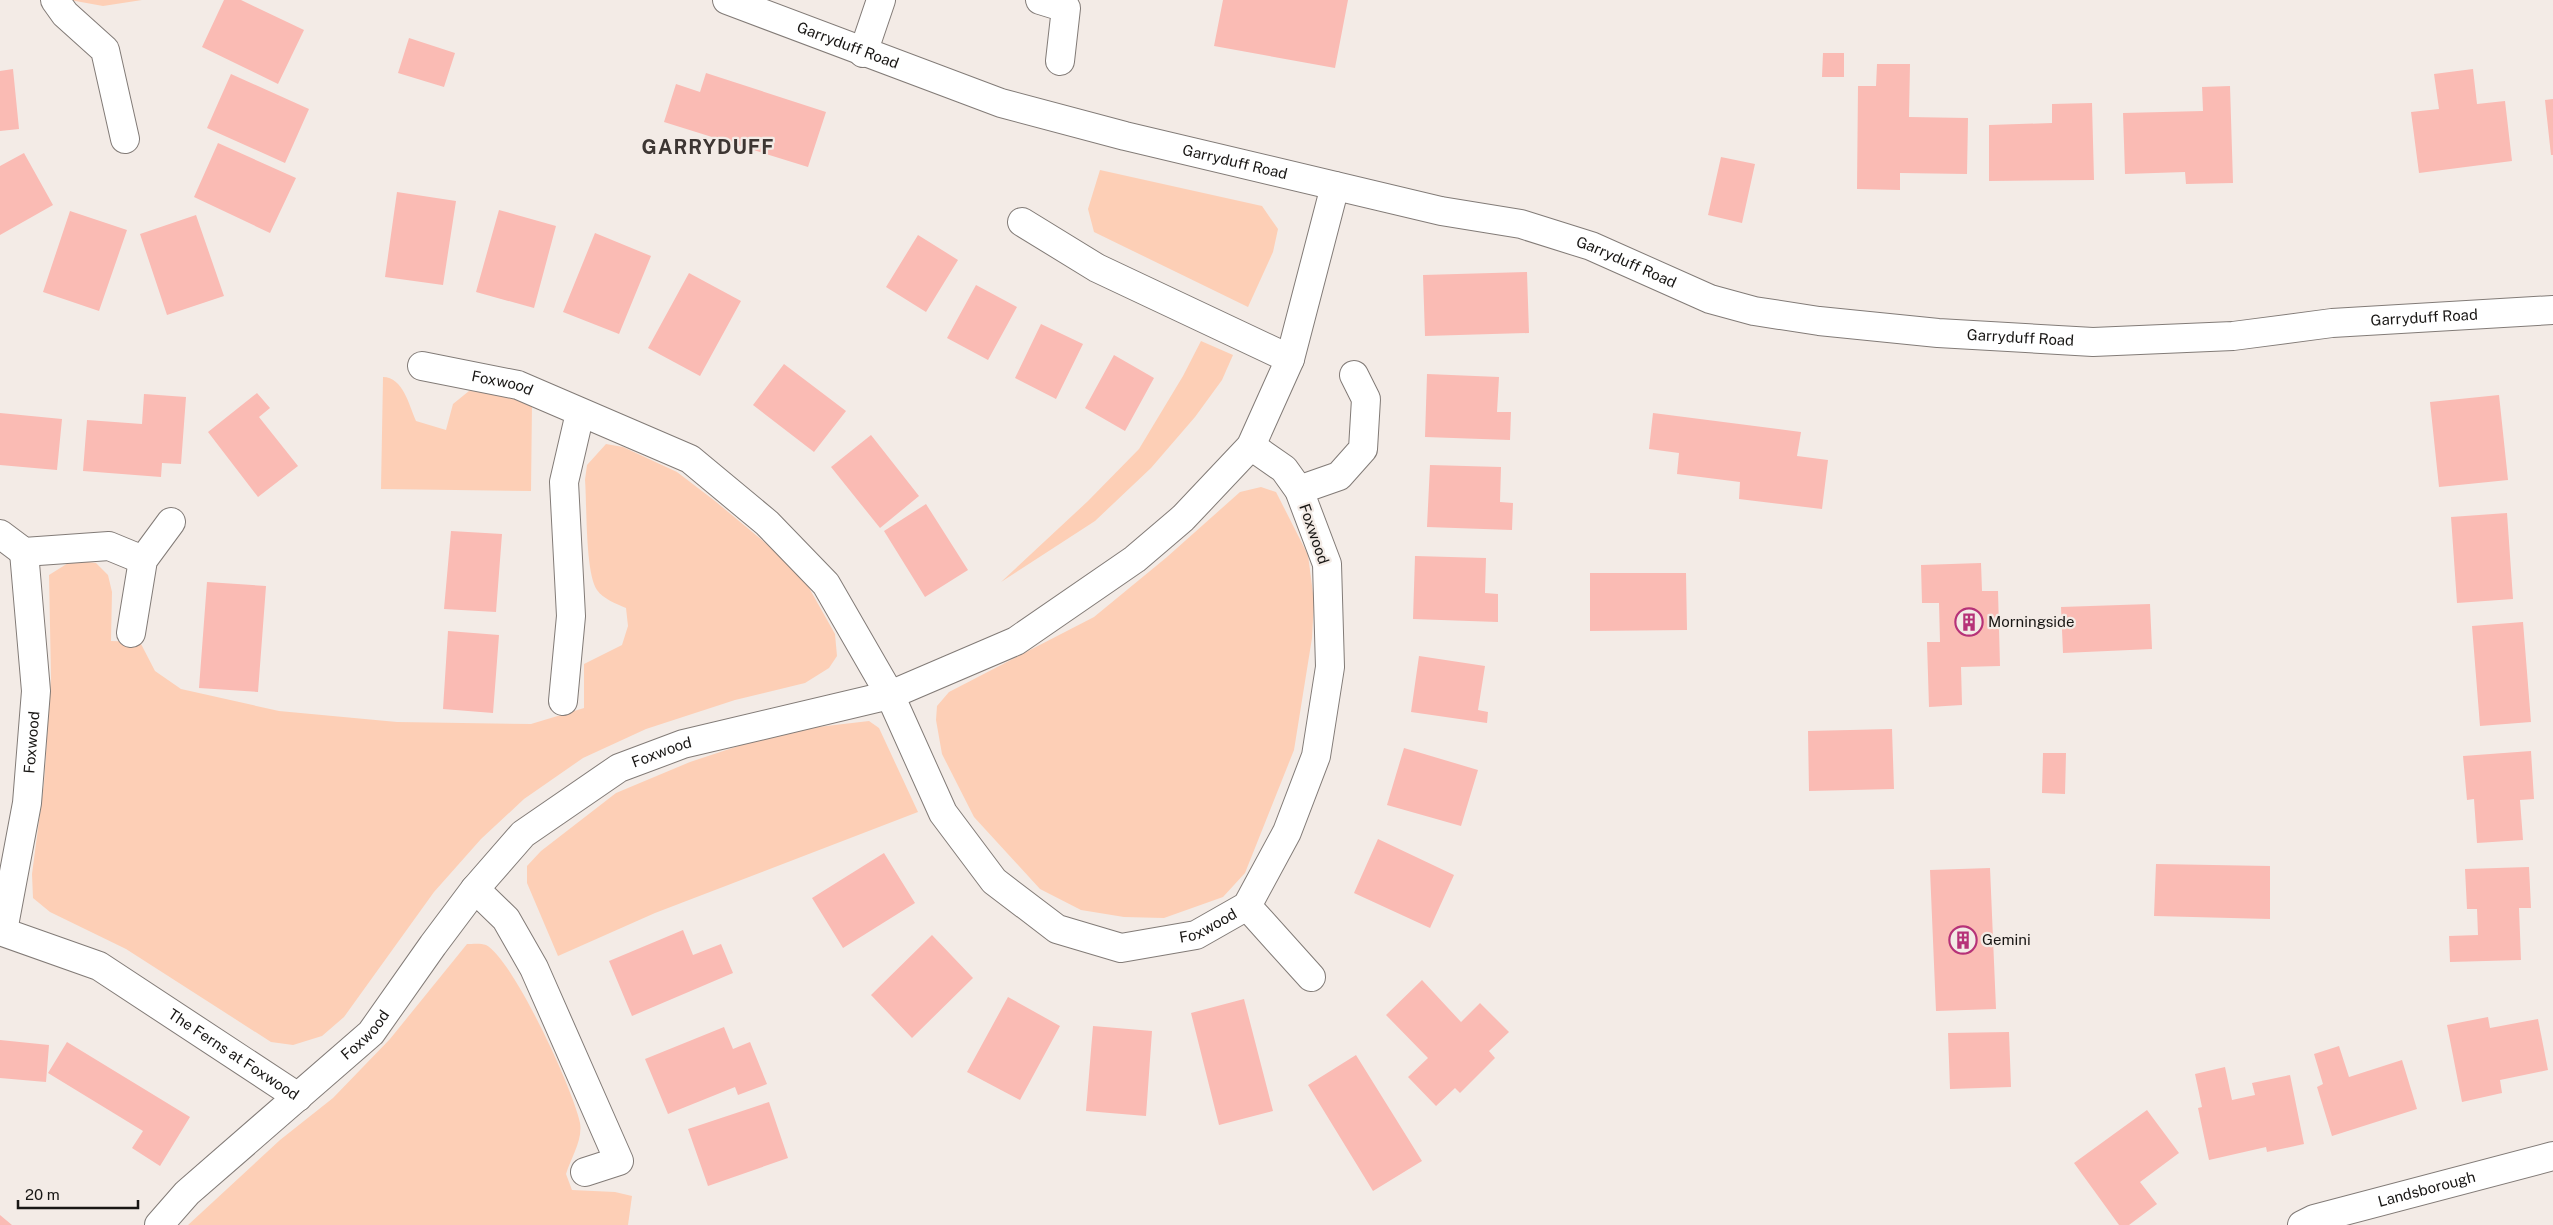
<svg xmlns="http://www.w3.org/2000/svg" width="2553" height="1225" viewBox="0 0 2553 1225" font-family="'Public Sans',sans-serif">
<rect width="100%" height="100%" fill="#f3ebe6"/>
<path fill="#fdcfb6" d="M 70,0 L 142,0 L 103,6 Z
M 1100,170 L 1262,206 L 1278,229 L 1273,252 L 1248,307 L 1094,232 L 1088,209 Z
M 1201,341 L 1233,355 L 1222,380 L 1195,417 L 1151,468 L 1095,521 L 1001,582 L 1088,501 L 1139,449 L 1183,376 Z
M 383,377 C 403,377 409,405 416,421 L 446,430 L 453,404 L 469,391 L 491,392 L 532,403 L 531,491 L 381,489 Z
M 606,444 L 623,447 L 677,472 L 715,501 L 775,551 L 808,586 L 835,634 L 837,656 L 829,668 L 805,683 L 735,700 L 646,729 L 583,758 L 524,799 L 481,839 L 434,892 L 344,1017 L 322,1036 L 293,1045 L 271,1042 L 126,949 L 50,912 L 33,898 L 32,874 L 44,783 L 51,677 L 49,575 L 73,560 L 96,563 L 108,575 L 112,592 L 111,641 L 140,642 L 155,671 L 181,689 L 279,711 L 397,722 L 531,724 L 584,708 L 584,664 L 622,645 L 628,626 L 626,608 C 617,604 603,599 597,590 C 585,572 587,504 585,480 L 587,465 Z
M 1261,487 L 1276,492 L 1308,555 L 1314,601 L 1312,638 L 1294,750 L 1245,873 L 1223,897 L 1164,918 L 1124,917 L 1081,910 L 1040,889 L 974,817 L 942,754 L 936,720 L 937,706 L 949,692 L 1094,617 L 1167,557 L 1240,492 Z
M 869,721 L 879,728 L 918,812 L 655,913 L 558,956 L 527,883 L 527,866 L 541,851 L 616,793 L 690,762 L 784,731 Z
M 467,944 C 472,944 481,943 486,945 C 513,959 574,1091 580,1123 C 583,1140 571,1158 566,1174 L 572,1190 L 615,1192 L 632,1196 L 628,1225 L 188,1225 L 280,1140 L 333,1098 L 390,1039 Z"/>
<path fill="#fabbb4" d="M 224,0 L 241,0 L 304,30 L 278,84 L 202,47 Z
M 1223,0 L 1348,0 L 1335,68 L 1214,46 Z
M 409,38 L 455,53 L 444,87 L 398,73 Z
M 1823,53 L 1844,53 L 1844,77 L 1822,77 Z
M 1877,64 L 1910,64 L 1909,117 L 1968,118 L 1967,174 L 1900,173 L 1900,190 L 1857,189 L 1858,86 L 1876,86 Z
M 13,69 L 19,129 L 0,131 L 0,71 Z
M 2473,69 L 2477,104 L 2505,101 L 2512,161 L 2419,173 L 2411,112 L 2439,109 L 2434,74 Z
M 706,73 L 826,112 L 808,167 L 664,122 L 676,84 L 700,92 Z
M 231,74 L 309,109 L 285,163 L 207,128 Z
M 2230,86 L 2233,183 L 2186,184 L 2185,172 L 2125,174 L 2123,113 L 2203,111 L 2202,87 Z
M 2553,99 L 2553,155 L 2551,155 L 2545,100 Z
M 2092,103 L 2094,180 L 1989,181 L 1989,125 L 2052,123 L 2052,104 Z
M 218,143 L 296,178 L 270,233 L 194,197 Z
M 24,153 L 53,205 L 0,235 L 0,166 Z
M 1721,157 L 1755,164 L 1742,223 L 1708,215 Z
M 397,192 L 456,201 L 443,285 L 385,277 Z
M 499,210 L 556,226 L 534,308 L 476,292 Z
M 70,211 L 127,230 L 99,311 L 43,292 Z
M 196,215 L 224,296 L 167,315 L 140,234 Z
M 595,233 L 651,256 L 619,334 L 563,312 Z
M 918,235 L 958,260 L 926,312 L 886,287 Z
M 1527,272 L 1529,333 L 1425,336 L 1423,275 Z
M 689,273 L 741,301 L 700,376 L 648,348 Z
M 976,285 L 1017,307 L 988,360 L 947,338 Z
M 1041,324 L 1083,344 L 1056,399 L 1015,378 Z
M 1114,355 L 1154,378 L 1125,431 L 1085,408 Z
M 784,364 L 846,411 L 814,452 L 753,405 Z
M 1427,374 L 1499,377 L 1497,412 L 1511,412 L 1510,440 L 1425,437 Z
M 257,393 L 270,408 L 259,417 L 298,466 L 258,497 L 208,432 Z
M 144,394 L 186,397 L 181,464 L 162,463 L 161,477 L 83,471 L 87,420 L 142,424 Z
M 2499,395 L 2508,480 L 2439,487 L 2430,402 Z
M 0,413 L 62,419 L 57,470 L 0,465 Z
M 1653,413 L 1801,432 L 1797,456 L 1828,460 L 1822,509 L 1739,499 L 1740,482 L 1677,474 L 1679,453 L 1649,449 Z
M 871,435 L 919,496 L 880,528 L 831,467 Z
M 1430,465 L 1501,467 L 1500,502 L 1513,503 L 1512,530 L 1427,527 Z
M 926,504 L 968,570 L 925,597 L 884,531 Z
M 2507,513 L 2513,599 L 2457,603 L 2451,517 Z
M 451,531 L 502,534 L 496,612 L 444,609 Z
M 1415,556 L 1486,558 L 1485,593 L 1498,594 L 1498,622 L 1413,619 Z
M 1981,563 L 1982,591 L 1998,591 L 2000,666 L 1961,667 L 1962,705 L 1929,707 L 1927,642 L 1940,642 L 1939,603 L 1922,603 L 1921,565 Z
M 1590,573 L 1686,573 L 1687,630 L 1590,631 Z
M 207,582 L 266,586 L 258,692 L 199,688 Z
M 2150,604 L 2152,649 L 2063,653 L 2061,607 Z
M 2523,622 L 2531,722 L 2480,726 L 2472,626 Z
M 448,631 L 499,635 L 493,713 L 443,709 Z
M 1419,656 L 1485,666 L 1478,710 L 1488,712 L 1487,723 L 1411,712 Z
M 1892,729 L 1894,789 L 1809,791 L 1808,731 Z
M 1404,748 L 1478,770 L 1461,826 L 1387,805 Z
M 2531,751 L 2534,799 L 2520,800 L 2523,840 L 2477,843 L 2474,799 L 2467,800 L 2463,756 Z
M 2043,753 L 2066,753 L 2065,794 L 2042,793 Z
M 1378,839 L 1454,875 L 1430,928 L 1354,893 Z
M 884,853 L 915,903 L 843,948 L 812,898 Z
M 2156,864 L 2270,866 L 2270,919 L 2154,916 Z
M 2529,867 L 2531,908 L 2519,908 L 2521,960 L 2450,962 L 2449,936 L 2478,935 L 2477,909 L 2467,909 L 2465,869 Z
M 1990,868 L 1996,1009 L 1936,1011 L 1930,870 Z
M 683,930 L 693,955 L 721,944 L 733,973 L 632,1016 L 609,961 Z
M 932,935 L 973,978 L 912,1038 L 871,995 Z
M 1422,980 L 1461,1022 L 1480,1003 L 1509,1032 L 1489,1051 L 1495,1058 L 1460,1093 L 1455,1088 L 1436,1106 L 1408,1077 L 1428,1058 L 1386,1015 Z
M 1008,997 L 1060,1026 L 1020,1100 L 967,1072 Z
M 1244,999 L 1273,1111 L 1219,1125 L 1191,1013 Z
M 2488,1017 L 2490,1028 L 2538,1019 L 2548,1070 L 2500,1080 L 2502,1093 L 2462,1102 L 2447,1025 Z
M 1093,1026 L 1152,1031 L 1146,1116 L 1086,1111 Z
M 724,1027 L 733,1049 L 750,1042 L 767,1084 L 738,1095 L 735,1087 L 668,1114 L 645,1059 Z
M 2009,1032 L 2011,1087 L 1950,1089 L 1948,1033 Z
M 0,1040 L 49,1045 L 46,1082 L 0,1078 Z
M 67,1042 L 190,1117 L 160,1166 L 132,1148 L 143,1131 L 48,1073 Z
M 2339,1046 L 2349,1077 L 2402,1060 L 2417,1109 L 2332,1136 L 2317,1087 L 2323,1084 L 2314,1054 Z
M 1356,1055 L 1422,1161 L 1373,1191 L 1308,1085 Z
M 2225,1067 L 2232,1100 L 2255,1095 L 2252,1083 L 2290,1075 L 2304,1144 L 2267,1152 L 2266,1147 L 2209,1160 L 2198,1108 L 2202,1107 L 2195,1074 Z
M 769,1102 L 788,1158 L 708,1186 L 688,1129 Z
M 2147,1110 L 2179,1153 L 2140,1182 L 2157,1204 L 2129,1225 L 2119,1225 L 2074,1163 Z
M 0,1215 L 12,1225 L 0,1225 Z"/>
<g fill="none" stroke-linecap="round" stroke-linejoin="round">
<g stroke="#827b77" stroke-width="30">
<g id="minor">
<path d="M 55,0 L 65,14 L 105,50 L 125,139"/>
<path id="s1" d="M 727,0 L 1001,103 L 1125,136 L 1441,211 L 1521,224 L 1591,246 L 1710,299 L 1754,311 L 1819,321 L 1938,333 L 2093,342 L 2233,336 L 2332,323 L 2553,310"/>
<path d="M 1040,0 L 1066,8 L 1060,61"/>
<path d="M 863,53 L 881,0"/>
<path d="M 1022,222 L 1097,268 L 1290,359"/>
<path id="s2" d="M 422,366 L 518,385 L 690,459 L 767,523 L 826,584 L 890,695 L 943,813 L 994,881 L 1057,929 L 1121,948 L 1196,935 L 1247,906 L 1287,832 L 1316,756 L 1330,667 L 1327,564 L 1299,490 L 1284,469 L 1251,446"/>
<path d="M 1299,490 L 1339,476 L 1363,449 L 1366,399 L 1354,375"/>
<path d="M 0,534 L 24,552 L 109,546 L 143,560"/>
<path d="M 131,633 L 143,560 L 171,522"/>
<path d="M 563,701 L 571,616 L 564,482 L 580,413"/>
<path d="M 475,889 L 506,919 L 534,968 L 619,1161 L 585,1172"/>
<path d="M 1247,906 L 1311,977"/>
<path id="s3" d="M 0,931 L 99,966 L 298,1097"/>
<path id="s4" d="M 3,931 L 27,803 L 36,691 L 24,552"/>
<path id="s5" d="M 159,1225 L 187,1193 L 371,1033 L 433,945 L 475,889 L 523,834 L 619,768 L 683,744 L 890,695 L 1016,641 L 1135,559 L 1183,518 L 1251,446 L 1290,359 L 1335,186"/>
<path id="s6" d="M 2302,1225 L 2314,1219 L 2553,1156"/>
</g>
</g>
<use href="#minor" stroke="#fff" stroke-width="28"/>
</g>
<defs>
<g id="building-ring" transform="scale(1.4375)"><circle r="9.5" fill="#f3ebe6" stroke="#b63278" stroke-width="1.5"/><path d="M-4-6H4V6H1V3H-1V6H-4ZM-2.5-4.3h1.7v1.8h-1.7ZM.8-4.3h1.7v1.8H.8ZM-2.5-1h1.7V.8h-1.7ZM.8-1h1.7V.8H.8Z" fill="#b63278"/></g>
</defs>
<g fill-rule="evenodd">
<use href="#building-ring" x="1969" y="622"/>
<use href="#building-ring" x="1963" y="940"/>
</g>
<g text-anchor="middle" stroke-width="4.5" stroke-linejoin="round" paint-order="stroke">
<g font-size="15" fill="#181614" stroke="#f3ebe6">
<text dy="5" stroke="none"><textPath href="#s1" startOffset="129">Garryduff Road</textPath></text>
<text dy="5" stroke="none"><textPath href="#s1" startOffset="534">Garryduff Road</textPath></text>
<text dy="5" stroke="none"><textPath href="#s1" startOffset="939">Garryduff Road</textPath></text>
<text dy="5" stroke="none"><textPath href="#s1" startOffset="1749">Garryduff Road</textPath></text>
<text dy="5" stroke="none"><textPath href="#s1" startOffset="1344">Garryduff Road</textPath></text>
<text dy="5" stroke="none"><textPath href="#s2" startOffset="82">Foxwood</textPath></text>
<text transform="translate(1314 534) rotate(71)" y="5">Foxwood</text>
<text dy="5" stroke="none"><textPath href="#s4" startOffset="191">Foxwood</textPath></text>
<text dy="5" stroke="none"><textPath href="#s5" startOffset="699">Foxwood</textPath></text>
<text dy="5" stroke="none"><textPath href="#s2" startOffset="1049">Foxwood</textPath></text>
<text dy="5" stroke="none"><textPath href="#s5" startOffset="281">Foxwood</textPath></text>
<text dy="5" stroke="none"><textPath href="#s3" startOffset="266">The Ferns at Foxwood</textPath></text>
<text dy="5" stroke="none"><textPath href="#s6" startOffset="130">Landsborough</textPath></text>
</g>
<g font-size="15" fill="#181614" stroke="#f3ebe6" text-anchor="start">
<text x="1988" y="627">Morningside</text>
<text x="1982" y="945">Gemini</text>
</g>
<g font-size="20" font-weight="bold" letter-spacing="1" fill="#3d3633" stroke="#f3ebe6">
<text x="708" y="154">GARRYDUFF</text>
</g>
</g>
<path d="M18 1200v8h120v-8" fill="none" stroke="#181614" stroke-width="2.5"/>
<text x="25" y="1200" font-size="15" fill="#181614" stroke="#f3ebe6" stroke-width="4" paint-order="stroke">20 m</text>
</svg>
